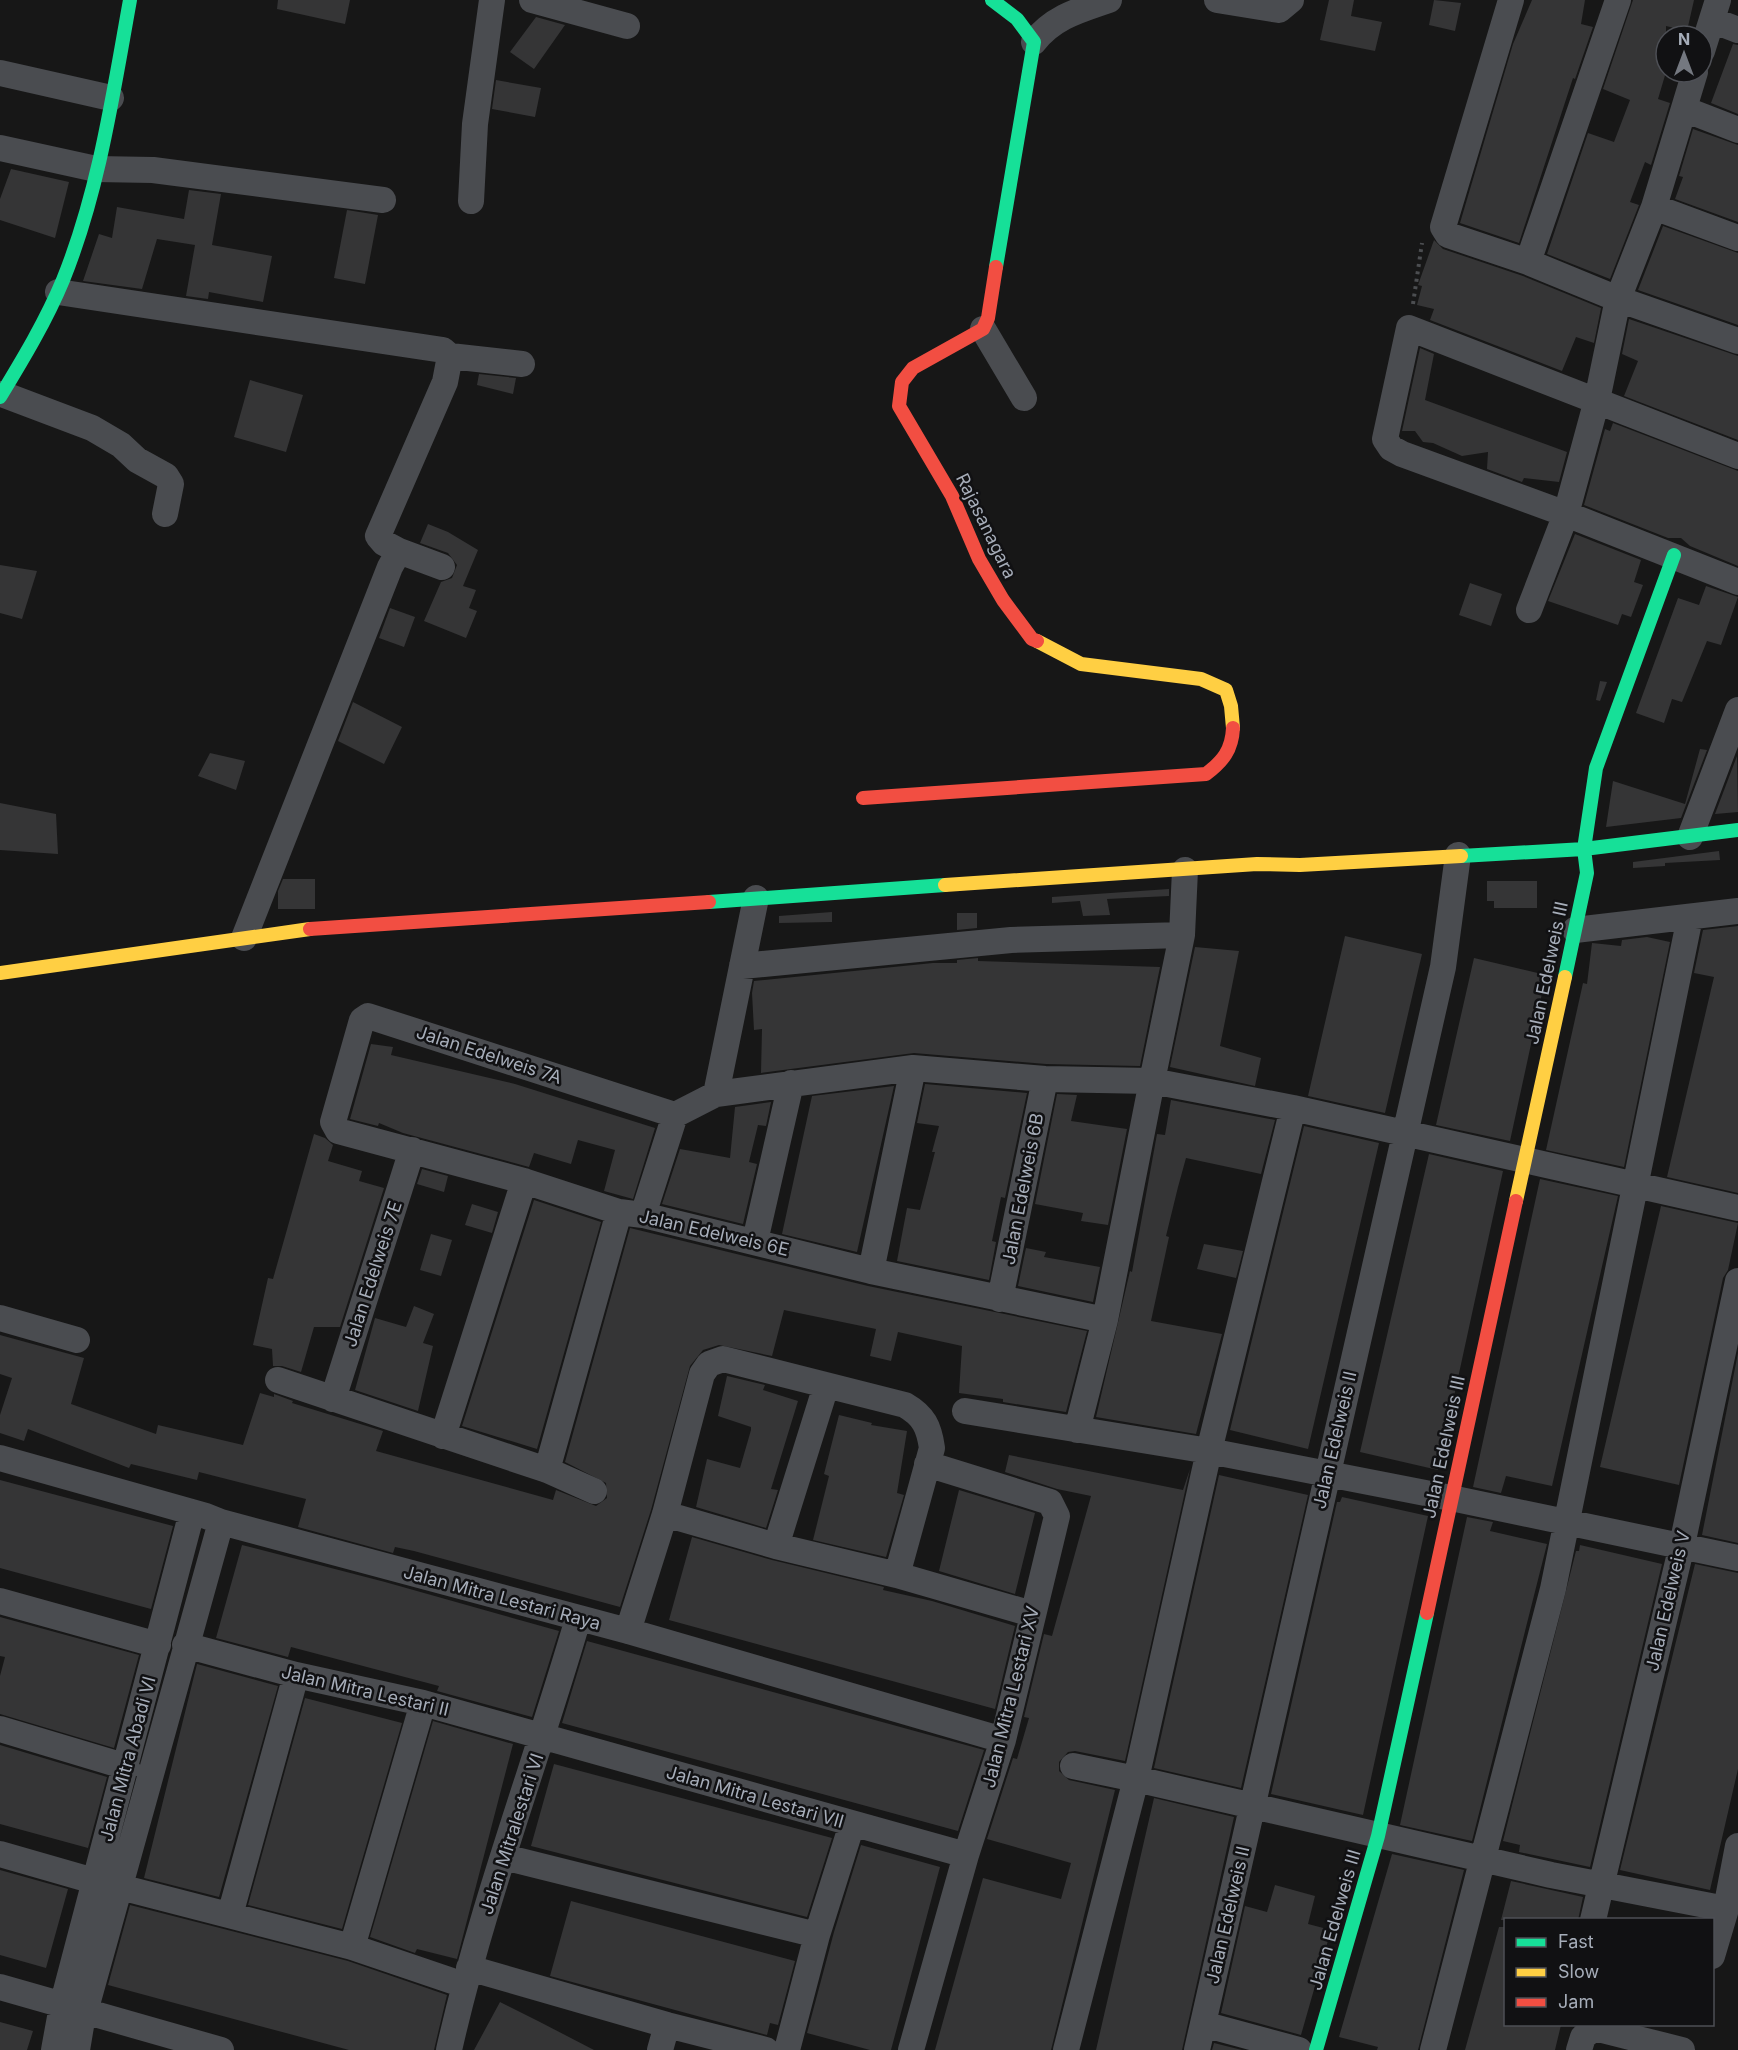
<svg xmlns="http://www.w3.org/2000/svg" width="1738" height="2050" viewBox="0 0 1738 2050" font-family="Inter,sans-serif">
<rect width="100%" height="100%" fill="#171717"/>
<path fill="#353536" d="M 278,0 L 350,0 L 345,24 L 277,9 Z
M 1329,0 L 1354,0 L 1351,16 L 1382,22 L 1375,51 L 1320,40 Z
M 1434,0 L 1461,3 L 1455,31 L 1429,25 Z
M 1532,0 L 1585,0 L 1581,24 L 1593,27 L 1575,79 L 1573,78 L 1519,243 L 1460,223 L 1513,44 Z
M 1633,0 L 1694,0 L 1687,31 L 1666,26 L 1666,72 L 1658,99 L 1670,103 L 1651,165 L 1645,162 L 1630,202 L 1639,205 L 1610,279 L 1547,254 L 1588,133 L 1614,142 L 1630,100 L 1603,89 Z
M 536,17 L 565,25 L 534,69 L 510,52 Z
M 1733,44 L 1738,45 L 1738,114 L 1711,103 Z
M 496,80 L 541,88 L 535,117 L 492,109 Z
M 1693,129 L 1738,145 L 1738,222 L 1675,199 L 1683,177 L 1679,176 Z
M 11,169 L 69,182 L 55,238 L 0,220 L 0,199 Z
M 189,190 L 221,194 L 212,245 L 272,256 L 263,302 L 209,292 L 208,299 L 186,296 L 195,245 L 157,239 L 142,289 L 83,281 L 99,234 L 112,238 L 117,207 L 184,219 Z
M 347,210 L 378,215 L 365,284 L 334,278 Z
M 1663,226 L 1738,253 L 1738,325 L 1638,290 Z
M 1434,240 L 1443,249 L 1523,276 L 1601,308 L 1594,343 L 1576,337 L 1562,371 L 1430,320 L 1434,309 L 1417,305 L 1422,286 L 1418,285 Z
M 1629,319 L 1738,356 L 1738,440 L 1624,396 L 1638,361 L 1622,354 Z
M 1420,348 L 1434,354 L 1425,400 L 1567,452 L 1559,482 L 1524,478 L 1522,482 L 1487,469 L 1488,452 L 1462,456 L 1433,443 L 1423,442 L 1415,431 L 1402,431 Z
M 479,374 L 516,378 L 513,394 L 477,385 Z
M 250,380 L 303,395 L 286,452 L 234,437 Z
M 1613,423 L 1738,471 L 1738,566 L 1690,546 L 1681,538 L 1668,538 L 1584,505 L 1605,429 L 1610,431 Z
M 428,524 L 448,532 L 478,550 L 463,586 L 476,590 L 469,608 L 477,611 L 466,638 L 424,621 L 441,582 L 452,578 L 457,565 L 448,553 L 420,543 Z
M 1575,534 L 1641,560 L 1634,582 L 1643,585 L 1631,617 L 1622,614 L 1618,625 L 1548,601 Z
M 0,565 L 37,571 L 22,619 L 0,613 Z
M 1470,583 L 1502,594 L 1491,626 L 1459,615 Z
M 1706,586 L 1738,597 L 1721,645 L 1707,641 L 1682,702 L 1672,699 L 1664,723 L 1636,713 L 1678,598 L 1699,605 Z
M 390,608 L 415,617 L 404,647 L 379,638 Z
M 1600,681 L 1607,682 L 1600,701 L 1596,700 Z
M 353,702 L 402,727 L 384,764 L 338,741 Z
M 1700,749 L 1707,750 L 1681,818 L 1606,827 L 1613,781 L 1685,804 Z
M 210,753 L 245,761 L 236,790 L 198,776 Z
M 1737,756 L 1738,812 L 1715,814 Z
M 0,803 L 56,814 L 58,854 L 0,850 Z
M 1719,851 L 1720,860 L 1665,863 L 1665,866 L 1633,868 L 1633,862 Z
M 283,879 L 315,879 L 315,909 L 278,909 L 278,891 Z
M 1487,881 L 1537,881 L 1537,908 L 1494,908 L 1494,901 L 1487,901 Z
M 1169,889 L 1169,896 L 1107,899 L 1110,915 L 1083,916 L 1080,901 L 1052,903 L 1052,897 Z
M 832,912 L 832,922 L 779,923 L 779,916 Z
M 957,913 L 977,913 L 977,928 L 957,930 Z
M 1738,926 L 1738,1193 L 1667,1177 L 1714,977 L 1694,973 L 1703,930 Z
M 1345,936 L 1422,954 L 1385,1113 L 1308,1096 Z
M 1647,937 L 1670,942 L 1624,1167 L 1546,1150 L 1583,983 L 1587,984 L 1592,943 L 1621,946 L 1622,940 Z
M 1195,947 L 1239,951 L 1220,1046 L 1261,1058 L 1255,1086 L 1170,1067 Z
M 978,958 L 978,961 L 1160,967 L 1140,1066 L 1046,1064 L 914,1053 L 761,1073 L 762,1029 L 754,1030 L 752,993 L 754,981 L 933,963 L 957,963 L 957,960 Z
M 1474,958 L 1546,975 L 1510,1141 L 1436,1125 Z
M 371,1044 L 393,1047 L 391,1055 L 515,1084 L 655,1128 L 633,1199 L 604,1191 L 615,1150 L 578,1140 L 571,1164 L 534,1153 L 529,1167 L 403,1133 L 379,1123 L 378,1126 L 350,1119 Z
M 925,1084 L 1027,1093 L 1005,1198 L 1001,1197 L 992,1241 L 996,1242 L 989,1280 L 897,1261 L 907,1208 L 920,1210 L 935,1152 L 932,1152 L 939,1126 L 917,1123 Z
M 894,1086 L 857,1252 L 782,1234 L 812,1096 Z
M 1057,1094 L 1077,1095 L 1071,1121 L 1127,1129 L 1108,1225 L 1081,1221 L 1083,1213 L 1035,1204 Z
M 1171,1100 L 1275,1120 L 1261,1174 L 1186,1158 L 1178,1187 L 1166,1236 L 1169,1237 L 1151,1321 L 1222,1334 L 1196,1434 L 1096,1417 L 1130,1271 L 1132,1272 L 1157,1134 L 1165,1135 Z
M 771,1102 L 766,1126 L 758,1125 L 749,1162 L 757,1164 L 743,1224 L 662,1204 L 680,1149 L 730,1158 L 735,1107 Z
M 1304,1126 L 1379,1143 L 1308,1449 L 1230,1430 Z
M 314,1134 L 325,1138 L 333,1145 L 328,1161 L 362,1171 L 359,1181 L 384,1188 L 340,1327 L 314,1327 L 301,1372 L 282,1366 L 273,1366 L 272,1349 L 253,1345 L 268,1278 L 273,1279 Z
M 1429,1154 L 1503,1171 L 1438,1470 L 1360,1452 Z
M 422,1169 L 448,1176 L 444,1192 L 417,1184 Z
M 1540,1179 L 1618,1196 L 1552,1486 L 1506,1476 L 1501,1493 L 1473,1487 Z
M 534,1200 L 601,1222 L 537,1449 L 462,1426 Z
M 472,1204 L 498,1212 L 492,1233 L 465,1225 Z
M 1661,1206 L 1738,1223 L 1728,1270 L 1723,1278 L 1679,1485 L 1600,1467 Z
M 630,1228 L 868,1286 L 1087,1331 L 1066,1412 L 1003,1402 L 1003,1399 L 959,1393 L 962,1346 L 898,1332 L 891,1361 L 870,1356 L 876,1329 L 784,1310 L 772,1356 L 719,1345 L 703,1350 L 690,1366 L 651,1510 L 620,1607 L 414,1551 L 395,1547 L 393,1553 L 298,1527 L 306,1499 L 199,1472 L 197,1480 L 131,1464 L 129,1468 L 28,1429 L 24,1441 L 0,1433 L 0,1415 L 12,1378 L 0,1374 L 0,1335 L 84,1358 L 71,1404 L 156,1434 L 158,1425 L 243,1445 L 260,1393 L 274,1397 L 274,1394 L 293,1401 L 292,1403 L 383,1431 L 376,1451 L 553,1500 L 556,1490 L 596,1506 L 607,1498 L 606,1483 L 565,1462 Z
M 431,1234 L 452,1240 L 441,1276 L 420,1270 Z
M 1204,1244 L 1243,1251 L 1236,1278 L 1197,1269 Z
M 1026,1248 L 1046,1252 L 1044,1257 L 1100,1267 L 1093,1302 L 1018,1286 Z
M 414,1306 L 434,1314 L 423,1343 L 433,1346 L 418,1411 L 355,1390 L 375,1318 L 406,1327 Z
M 1738,1353 L 1738,1543 L 1702,1535 Z
M 723,1375 L 765,1385 L 763,1390 L 798,1401 L 771,1489 L 778,1490 L 766,1528 L 696,1507 L 707,1459 L 740,1468 L 751,1430 L 751,1427 L 718,1416 L 727,1376 Z
M 839,1415 L 872,1423 L 871,1425 L 907,1431 L 897,1493 L 904,1495 L 886,1557 L 813,1540 L 829,1476 L 824,1474 Z
M 1009,1455 L 1183,1490 L 1190,1469 L 1125,1761 L 1075,1751 L 1068,1752 L 1059,1762 L 1059,1771 L 1069,1780 L 1115,1790 L 1051,2050 L 935,2050 L 983,1878 L 1061,1899 L 1071,1863 L 987,1839 L 1013,1758 L 1017,1759 L 1029,1718 L 1024,1717 L 1044,1634 L 1052,1636 L 1091,1496 L 1057,1489 L 1005,1472 Z
M 1219,1475 L 1308,1495 L 1241,1788 L 1154,1768 Z
M 0,1480 L 173,1526 L 151,1609 L 0,1568 Z
M 959,1490 L 1035,1513 L 1015,1594 L 939,1571 Z
M 1342,1497 L 1428,1516 L 1363,1815 L 1271,1794 L 1337,1502 L 1340,1502 Z
M 1467,1517 L 1493,1522 L 1490,1531 L 1547,1544 L 1472,1841 L 1400,1825 Z
M 692,1537 L 772,1560 L 884,1587 L 883,1590 L 932,1601 L 1015,1626 L 995,1709 L 669,1620 Z
M 242,1545 L 385,1582 L 559,1631 L 532,1717 L 437,1691 L 439,1686 L 291,1647 L 288,1657 L 216,1638 Z
M 1580,1545 L 1662,1564 L 1590,1867 L 1519,1852 L 1520,1845 L 1503,1841 L 1576,1551 L 1579,1551 Z
M 1695,1564 L 1738,1573 L 1738,1769 L 1710,1890 L 1620,1870 Z
M 0,1617 L 139,1655 L 114,1748 L 0,1714 L 0,1676 L 5,1657 L 0,1656 Z
M 587,1641 L 984,1750 L 958,1831 L 562,1723 Z
M 197,1664 L 278,1686 L 219,1897 L 144,1878 Z
M 305,1698 L 402,1723 L 342,1929 L 248,1905 Z
M 433,1721 L 513,1744 L 457,1959 L 417,1949 L 415,1953 L 370,1937 Z
M 0,1745 L 107,1777 L 88,1848 L 0,1824 Z
M 554,1764 L 832,1838 L 807,1917 L 531,1846 Z
M 1154,1798 L 1234,1817 L 1182,2050 L 1096,2050 Z
M 861,1845 L 940,1867 L 891,2050 L 870,2050 L 807,2033 L 834,1932 Z
M 1392,1854 L 1464,1870 L 1418,2050 L 1377,2050 L 1378,2047 L 1339,2037 Z
M 0,1870 L 68,1889 L 46,1968 L 0,1955 Z
M 1511,1881 L 1583,1897 L 1578,1920 L 1501,1920 Z
M 1275,1885 L 1315,1896 L 1308,1924 L 1331,1930 L 1301,2035 L 1221,2013 L 1245,1906 L 1267,1912 Z
M 571,1901 L 795,1961 L 778,2025 L 770,2023 L 767,2035 L 550,1976 Z
M 130,1905 L 348,1961 L 447,1995 L 434,2050 L 349,2050 L 108,1985 Z
M 1499,1927 L 1506,1927 L 1506,2025 L 1561,2025 L 1555,2050 L 1465,2050 Z
M 500,2002 L 538,2021 L 594,2050 L 474,2050 Z
M 0,2022 L 33,2031 L 27,2050 L 0,2050 Z
M 1214,2043 L 1242,2050 L 1212,2050 Z"/>
<g fill="none" stroke-linecap="round" stroke-linejoin="round">
<path stroke="#4c4e51" stroke-width="4" stroke-dasharray="3 4.5" stroke-linecap="butt" d="M 1413,304 L 1422,243"/>
<path stroke="#4a4c50" stroke-width="26" d="M 532,0 L 627,26
M 1217,0 L 1279,10 L 1291,0
M 1511,0 L 1443,227 L 1448,235 L 1528,262 L 1618,299 L 1654,207 L 1695,72
M 1712,20 L 1738,30
M 1034,42 C 1053,17 1080,10 1109,0
M 1702,51 L 1718,0
M 0,73 L 111,98
M 1684,109 L 1738,130
M 0,148 L 96,169 L 153,170 L 383,200
M 471,201 L 475,124 L 492,0
M 1654,207 L 1738,238
M 1528,262 L 1618,0
M 58,292 L 443,350 L 450,356 L 445,382 L 378,536 L 384,543 L 399,551 L 390,567 L 244,938
M 983,329 L 1024,398
M 450,356 L 522,364
M 2,394 L 92,428 L 121,445 L 137,460 L 166,476 L 171,484 L 165,514
M 1738,456 L 1409,328 L 1385,439 L 1391,448 L 1402,454 L 1566,514 L 1738,582
M 399,551 L 442,567
M 1529,610 L 1566,514 L 1597,400 L 1618,299 L 1738,341
M 1690,837 L 1738,710
M 756,898 L 716,1094 L 913,1068 L 1045,1079 L 1152,1081 L 1182,935 L 1185,870
M 1575,930 L 1738,911
M 742,966 L 1011,940 L 1182,935
M 716,1094 L 675,1115 L 368,1016 L 362,1020 L 333,1122 L 338,1131 L 524,1181 L 619,1212 L 643,1215 L 871,1271 L 1105,1320
M 1293,1108 L 1209,1451 L 1136,1779 L 1551,1875 L 1726,1909
M 643,1215 L 675,1115
M 755,1241 L 791,1083
M 871,1271 L 913,1068
M 1000,1299 L 1045,1079
M 0,1318 L 77,1340
M 278,1380 L 547,1470 L 594,1491
M 333,1399 L 412,1150
M 965,1411 L 1209,1451 L 1451,1498 L 1738,1558
M 1077,1430 L 1105,1320 L 1152,1081 L 1293,1108 L 1738,1208
M 443,1436 L 524,1181
M 0,1458 L 206,1516 L 221,1522 L 628,1631 L 1003,1740
M 547,1470 L 619,1212
M 776,1546 L 826,1386
M 897,1575 L 1032,1614
M 0,1601 L 158,1645
M 628,1631 L 665,1514 L 702,1374 L 709,1364 L 723,1359 L 905,1405 C 924,1416 929,1427 932,1448 L 897,1575 L 776,1546 L 665,1514
M 185,1645 L 296,1675 L 423,1703 L 966,1855
M 0,1729 L 127,1767
M 0,1854 L 94,1881
M 504,1857 L 817,1935
M 120,1887 L 352,1947 L 464,1985
M 230,1915 L 296,1675
M 1593,1920 L 1682,1545 L 1738,1281
M 352,1947 L 423,1703
M 1712,1956 L 1726,1909 L 1738,1846
M 469,1968 L 667,2025
M 0,1987 L 221,2050
M 1203,2024 L 1299,2050
M 54,2050 L 62,2006 L 192,1512
M 77,2050 L 81,2026 L 221,1522
M 449,2050 C 482,1904 536,1763 578,1619
M 660,2050 L 667,2025 L 766,2050
M 787,2050 L 817,1935 L 852,1824
M 911,2050 L 966,1855 L 1003,1740 L 1057,1516 L 1050,1502 L 927,1464
M 1066,2050 L 1136,1779 L 1073,1766
M 1197,2050 L 1443,967 L 1458,855
M 1433,2050 L 1553,1589 L 1690,917
M 1579,2050 L 1583,2037 L 1594,2028 L 1682,2050"/>
<path stroke="#16e098" stroke-width="14" d="M 992,0 L 1017,19 L 1034,42 L 996,267
M 0,397 C 23,359 46,321 63,280 C 99,191 113,94 130,0
M 1461,856 L 1584,849 L 1738,830
M 709,902 L 945,885
M 1565,977 L 1587,873 L 1584,849 L 1596,768 L 1674,555
M 1316,2050 L 1378,1836 L 1427,1613"/>
<path stroke="#ffcf43" stroke-width="14" d="M 1037,641 L 1081,664 L 1201,679 L 1226,690 L 1231,706 L 1233,728
M 945,885 L 1257,864 L 1300,865 L 1461,856
M 0,973 L 310,929
M 1516,1201 L 1565,977"/>
<path stroke="#f24e42" stroke-width="14" d="M 996,267 L 988,318 L 983,329 L 913,368 L 902,382 L 899,406 L 952,496 L 979,559 L 1003,600 L 1032,639 L 1037,641
M 863,798 L 1206,774 C 1223,761 1232,750 1233,728
M 310,929 L 709,902
M 1427,1613 L 1516,1201"/>
</g>
<g text-anchor="middle" stroke-width="5" stroke-linejoin="round" paint-order="stroke">
<g font-size="18" fill="#a6adb9" stroke="#111113">
<text transform="translate(986 526) rotate(64)" y="6">Rajasanagara</text>
<text transform="translate(1547 973) rotate(-78)" y="6">Jalan Edelweis III</text>
<text transform="translate(489 1055) rotate(18)" y="6">Jalan Edelweis 7A</text>
<text transform="translate(1023 1189) rotate(-79)" y="6">Jalan Edelweis 6B</text>
<text transform="translate(714 1233) rotate(13)" y="6">Jalan Edelweis 6E</text>
<text transform="translate(373 1274) rotate(-72)" y="6">Jalan Edelweis 7E</text>
<text transform="translate(1335 1440) rotate(-77)" y="6">Jalan Edelweis II</text>
<text transform="translate(1444 1447) rotate(-78)" y="6">Jalan Edelweis III</text>
<text transform="translate(502 1598) rotate(15)" y="6">Jalan Mitra Lestari Raya</text>
<text transform="translate(1668 1601) rotate(-77)" y="6">Jalan Edelweis V</text>
<text transform="translate(365 1691) rotate(13)" y="6">Jalan Mitra Lestari II</text>
<text transform="translate(1011 1697) rotate(-76)" y="6">Jalan Mitra Lestari XV</text>
<text transform="translate(128 1759) rotate(-75)" y="6">Jalan Mitra Abadi VI</text>
<text transform="translate(755 1797) rotate(16)" y="6">Jalan Mitra Lestari VII</text>
<text transform="translate(512 1834) rotate(-72)" y="6">Jalan Mitralestari VI</text>
<text transform="translate(1228 1915) rotate(-77)" y="6">Jalan Edelweis II</text>
<text transform="translate(1335 1920) rotate(-74)" y="6">Jalan Edelweis III</text>
</g>
</g>
<rect x="1504" y="1918" width="210" height="108" fill="#111113" stroke="#4d4f55" stroke-width="1.5"/>
<rect x="1516" y="1938" width="30" height="9" fill="#16e098" stroke="#4d4f55" stroke-width="1.5"/>
<text x="1558" y="1948" font-size="18" fill="#a6adb9">Fast</text>
<rect x="1516" y="1968" width="30" height="9" fill="#ffcf43" stroke="#4d4f55" stroke-width="1.5"/>
<text x="1558" y="1978" font-size="18" fill="#a6adb9">Slow</text>
<rect x="1516" y="1998" width="30" height="9" fill="#f24e42" stroke="#4d4f55" stroke-width="1.5"/>
<text x="1558" y="2008" font-size="18" fill="#a6adb9">Jam</text>
<g transform="translate(1684 54)"><circle r="28" fill="#111113" stroke="#4d4f55" stroke-width="1.5"/>
<path d="M0-4.5L10 22L0 15L-10 22Z" fill="#747880"/>
<text y="-9" font-size="16" font-weight="bold" text-anchor="middle" fill="#a6adb9">N</text>
</g>
</svg>
